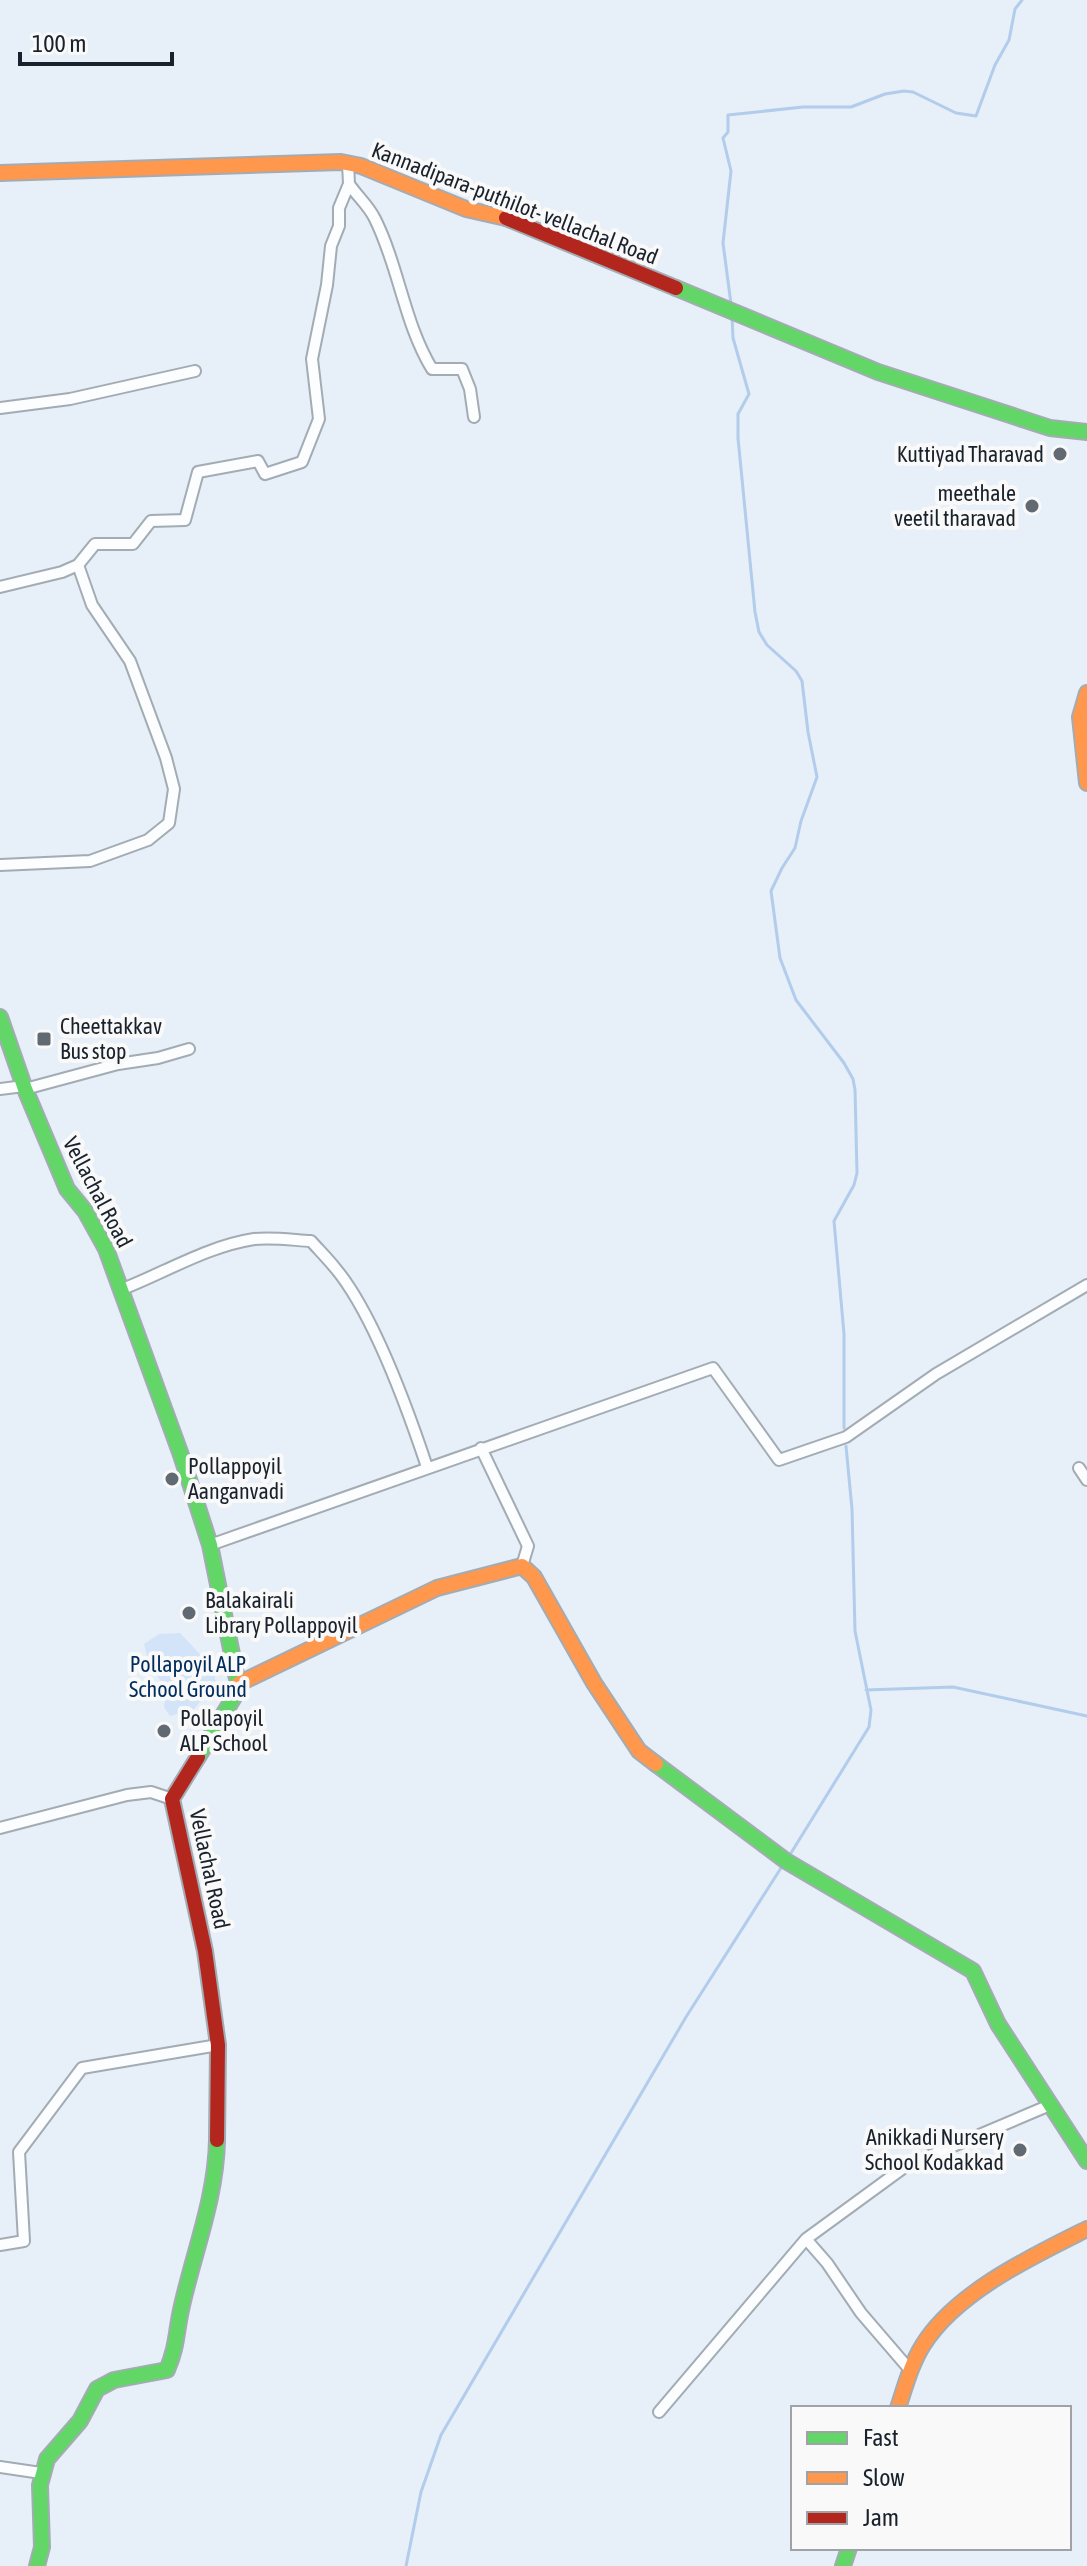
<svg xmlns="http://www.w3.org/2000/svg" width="1087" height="2566" viewBox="0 0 1087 2566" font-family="'Asap Condensed',sans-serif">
<rect width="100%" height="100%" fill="#e7eff8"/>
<path fill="#d3e4f9" d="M 180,1633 L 213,1668 L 216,1683 L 194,1709 L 170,1716 L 164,1707 L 166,1689 L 149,1663 L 144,1644 L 159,1634 Z"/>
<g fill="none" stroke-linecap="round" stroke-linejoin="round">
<path stroke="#b2cceb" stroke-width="3" d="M 731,304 L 723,243 L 731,171 L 723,138 L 728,132 L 728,115 L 803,107 L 851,107 L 885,94 L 904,91 L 913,92 L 956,113 L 976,116 L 995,65 L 1009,40 L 1015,9 L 1022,0
M 732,316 L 733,338 L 749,394 L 738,414 L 738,438 L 755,612 L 759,632 L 767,645 L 796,671 L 802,681 L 808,732 L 817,777 L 801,821 L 795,848 L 782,868 L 771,891 L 780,958 L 796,1000 L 844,1063 L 853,1079 L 855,1090 L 857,1173 L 854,1185 L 834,1221 L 844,1334 L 844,1428
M 866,1690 L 953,1687 L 1087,1716
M 791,1853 L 869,1727 L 871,1710 L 855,1631 L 852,1509 L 846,1446
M 406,2566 L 421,2492 L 441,2435 L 686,2017 L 781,1868"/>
<g stroke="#a3abb3" stroke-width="14">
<path id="street" d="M 349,184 C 357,196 369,206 375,219 C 399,267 404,323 432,369 L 462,369 L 470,389 L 474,417
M 0,408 L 70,399 L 195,371
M 78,565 L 95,544 L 133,544 L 151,521 L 185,520 L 198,472 L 258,461 L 265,474 L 302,462 L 319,419 L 312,359 L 327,285 L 331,246 L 339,226 L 339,208 L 349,184 L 348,163
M 0,587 L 62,572 L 78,565 L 92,605 L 130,661 L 166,758 L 174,789 L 169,823 L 148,840 L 90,861 L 0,865
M 0,1089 L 24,1086
M 25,1089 L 118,1064 L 158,1058 L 189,1049
M 120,1290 C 164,1273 208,1246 254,1239 C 272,1237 293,1240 311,1241 C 319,1250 328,1259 336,1269 C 374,1315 408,1410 427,1467
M 481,1448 L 528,1546 L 522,1566
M 1079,1468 L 1087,1480
M 210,1545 L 713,1368 L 779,1460 L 846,1437 L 936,1374 L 1087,1285
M 0,1828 L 127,1795 L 151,1792 L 172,1799
M 806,2239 L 906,2166 L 1050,2105
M 0,2245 L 24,2241 L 19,2152 L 82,2068 L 218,2045
M 659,2412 L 806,2239 L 827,2263 L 861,2313 L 910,2370
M 0,2467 L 41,2473"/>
</g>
<g stroke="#a3abb3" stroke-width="18">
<path id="fast" d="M 676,288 L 878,372 L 1050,428 L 1087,432
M 0,1017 L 25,1089 L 67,1189 L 85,1211 L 106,1249 L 181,1455 L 210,1545 L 238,1684 L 234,1697 L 198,1757
M 656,1764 L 786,1861 L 973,1971 L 998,2024 L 1087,2161
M 37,2566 L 42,2547 L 40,2485 L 47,2459 L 80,2421 L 97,2389 L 114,2380 L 167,2370 C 177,2347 176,2333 181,2310 C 193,2254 216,2199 217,2140
M 843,2566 L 849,2548"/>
</g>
<g stroke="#a3abb3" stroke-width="18">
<path id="slow" d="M 0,173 L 341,162 L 361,166 L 466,209 L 506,218
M 1087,693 L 1080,717 L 1087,783
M 238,1684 L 437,1588 L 522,1566 L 534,1577 L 594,1683 L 639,1751 L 656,1764
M 898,2408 C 905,2387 911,2364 923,2345 C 956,2292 1033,2256 1087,2229"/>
</g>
<g stroke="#a3abb3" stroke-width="18">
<path id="jam" d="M 506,218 L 676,288
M 198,1757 L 172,1799 L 205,1951 L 218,2045 L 217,2140"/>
</g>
<use href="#street" stroke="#fbfdfe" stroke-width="10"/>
<use href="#fast" stroke="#63d668" stroke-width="14"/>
<use href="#slow" stroke="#ff974d" stroke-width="14"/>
<use href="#jam" stroke="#b3261e" stroke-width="14"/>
</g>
<g fill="#616a73" stroke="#f9f9f9" stroke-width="3">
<circle cx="1060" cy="454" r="8"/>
<circle cx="1032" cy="506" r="8"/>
<rect x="36" y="1031" width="16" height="16" rx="4"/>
<circle cx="172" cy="1479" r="8"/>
<circle cx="189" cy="1613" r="8"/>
<circle cx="164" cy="1731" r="8"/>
<circle cx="1020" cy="2150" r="8"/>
</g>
<g text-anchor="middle" stroke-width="8" stroke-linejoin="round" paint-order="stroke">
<g font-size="22" fill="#19222c" stroke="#f9f9f9">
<text transform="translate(515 203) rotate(21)" y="8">Kannadipara-puthilot- vellachal Road</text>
<text transform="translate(98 1192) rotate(62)" y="8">Vellachal Road</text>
<text transform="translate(210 1869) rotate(78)" y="8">Vellachal Road</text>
</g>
<g font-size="22" fill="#19222c" stroke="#f9f9f9" text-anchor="start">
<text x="1044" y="462" text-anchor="end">Kuttiyad Tharavad</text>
<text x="1016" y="501" text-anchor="end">meethale<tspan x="1016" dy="25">veetil tharavad</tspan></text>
<text x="60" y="1034">Cheettakkav<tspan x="60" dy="25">Bus stop</tspan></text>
<text x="188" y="1474">Pollappoyil<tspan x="188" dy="25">Aanganvadi</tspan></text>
<text x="205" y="1608">Balakairali<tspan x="205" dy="25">Library Pollappoyil</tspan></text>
<text x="180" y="1726">Pollapoyil<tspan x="180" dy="25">ALP School</tspan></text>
<text x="1004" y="2145" text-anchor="end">Anikkadi Nursery<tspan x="1004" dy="25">School Kodakkad</tspan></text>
</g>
<g font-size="22" fill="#002d5e" stroke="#f9f9f9">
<text x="188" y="1672">Pollapoyil ALP<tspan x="188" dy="25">School Ground</tspan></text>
</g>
</g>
<rect x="791" y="2406" width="280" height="144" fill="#f9f9f9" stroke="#9fa3a7" stroke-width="2"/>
<rect x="807" y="2432" width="40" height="12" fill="#63d668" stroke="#9fa3a7" stroke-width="2"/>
<text x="863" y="2446" font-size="24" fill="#19222c">Fast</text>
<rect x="807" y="2472" width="40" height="12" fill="#ff974d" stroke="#9fa3a7" stroke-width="2"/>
<text x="863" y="2486" font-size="24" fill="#19222c">Slow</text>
<rect x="807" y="2512" width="40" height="12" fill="#b3261e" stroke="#9fa3a7" stroke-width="2"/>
<text x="863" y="2526" font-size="24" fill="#19222c">Jam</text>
<path d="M20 52v12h152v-12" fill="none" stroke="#19222c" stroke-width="4"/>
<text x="32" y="52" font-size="24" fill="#19222c" stroke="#f9f9f9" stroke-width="6" paint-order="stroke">100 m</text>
</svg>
